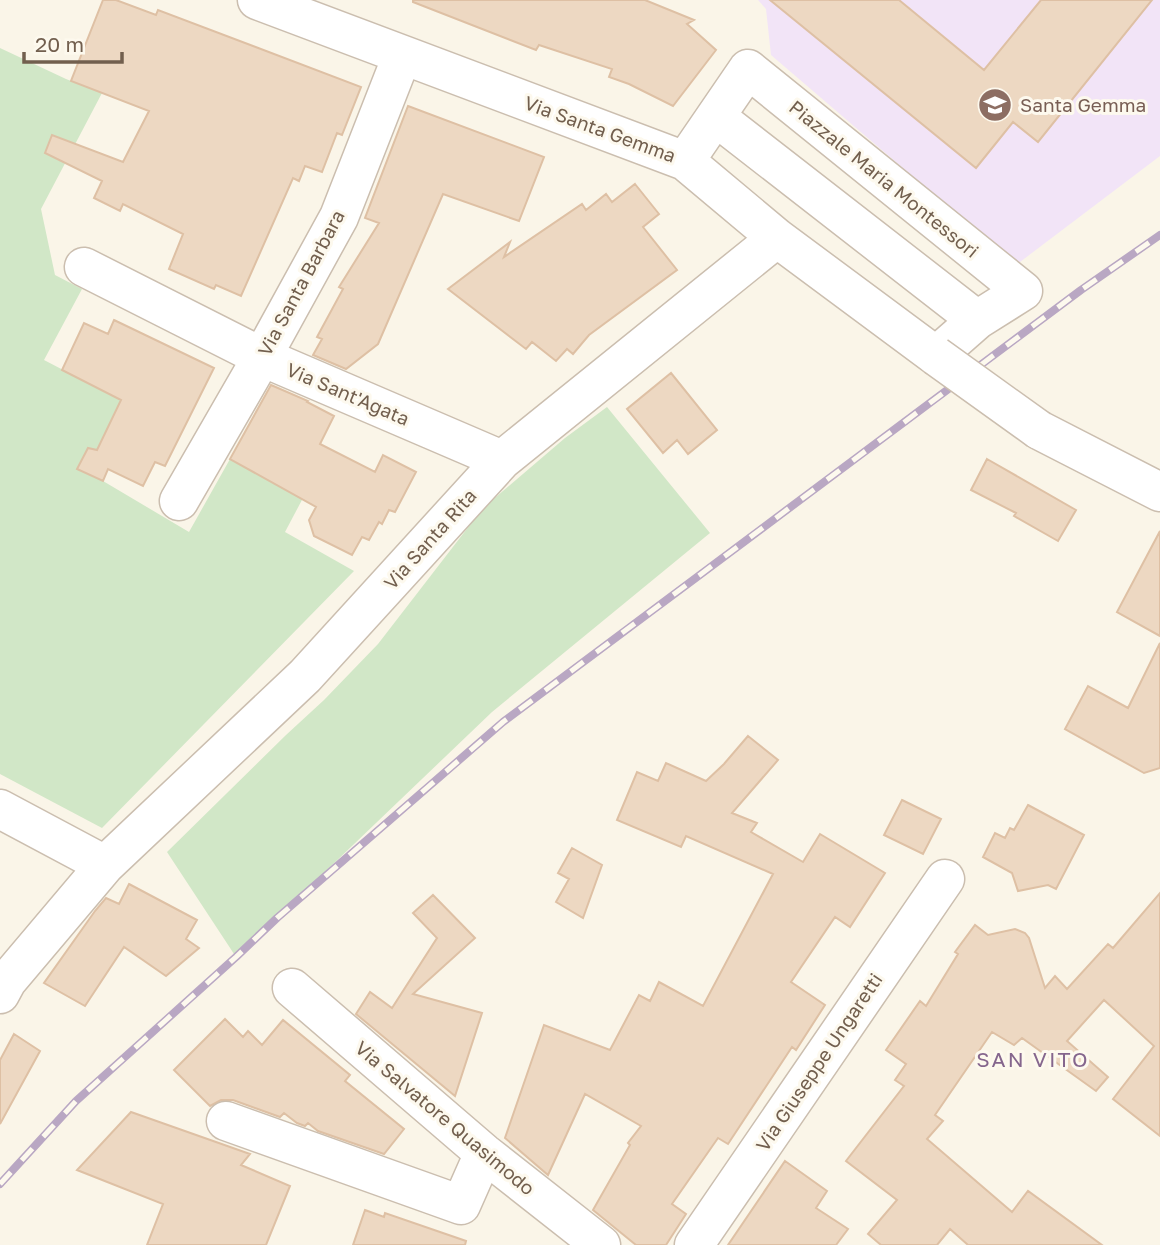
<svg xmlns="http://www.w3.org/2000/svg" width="1160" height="1245" viewBox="0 0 1160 1245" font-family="'Golos Text',sans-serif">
<rect width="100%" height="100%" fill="#faf5e8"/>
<path fill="#f2e4f7" d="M 758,0 L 1160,0 L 1160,156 L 1016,265 L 771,55 L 766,9 Z"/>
<path fill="#d1e7c7" d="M 0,48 L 66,79 L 102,93 L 41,209 L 55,275 L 82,289 L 44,360 L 121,400 L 97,450 L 88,448 L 77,469 L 103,481 L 189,532 L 230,459 L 303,498 L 285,532 L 354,571 L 102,828 L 0,774 Z
M 607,407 L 710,533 L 492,712 L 236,957 L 167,852 L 286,735 L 324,700 L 378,644 L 483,508 L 565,438 Z"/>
<path fill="#edd8c2" stroke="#dec0a4" stroke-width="2" d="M 103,0 L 116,0 L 156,15 L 158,10 L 361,87 L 342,135 L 337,133 L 322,172 L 305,166 L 299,181 L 293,178 L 241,296 L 216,285 L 214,289 L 169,269 L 183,234 L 123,204 L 120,211 L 94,198 L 102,181 L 45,153 L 52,135 L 123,162 L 149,111 L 71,81 Z
M 413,0 L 645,0 L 694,20 L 687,24 L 716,50 L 673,106 L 629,84 L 609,77 L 612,69 L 539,45 L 536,50 L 413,2 Z
M 770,0 L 899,0 L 984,70 L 1041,0 L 1152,0 L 1038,142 L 1013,122 L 976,168 Z
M 408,106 L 544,157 L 519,221 L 443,194 L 378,344 L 346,369 L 313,355 L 322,339 L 317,337 L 343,289 L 339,287 L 379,223 L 365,218 Z
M 635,184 L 659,214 L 643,227 L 677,270 L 589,335 L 573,354 L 567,349 L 556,361 L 532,342 L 526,349 L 448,289 L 510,242 L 504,257 L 582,204 L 586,210 L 606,194 L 612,202 Z
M 114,320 L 214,368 L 165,466 L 155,462 L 143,486 L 108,469 L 103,481 L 77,469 L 88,448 L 97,450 L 121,400 L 62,370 L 84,323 L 108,334 Z
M 671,373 L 717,430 L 688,454 L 677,440 L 663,453 L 627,409 Z
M 271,385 L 308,401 L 307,402 L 334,416 L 320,444 L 375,472 L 383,455 L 416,472 L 395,512 L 389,510 L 382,524 L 379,522 L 369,540 L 362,537 L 352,555 L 314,536 L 309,520 L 316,507 L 230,459 Z
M 987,459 L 1076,510 L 1058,541 L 1014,516 L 1016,513 L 971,490 Z
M 1160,531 L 1160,636 L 1117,612 Z
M 1160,643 L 1160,768 L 1144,773 L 1065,729 L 1088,686 L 1128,708 Z
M 748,736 L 778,760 L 732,813 L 757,823 L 751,832 L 803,862 L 820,834 L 885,873 L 850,927 L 835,917 L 791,982 L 825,1005 L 796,1050 L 792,1047 L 728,1144 L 718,1138 L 672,1204 L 686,1214 L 666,1245 L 636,1245 L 593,1210 L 630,1145 L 628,1143 L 641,1126 L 585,1094 L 548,1175 L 505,1138 L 544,1025 L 610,1050 L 639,995 L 650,1001 L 659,982 L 703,1006 L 773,874 L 686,836 L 681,847 L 617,820 L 637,772 L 658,781 L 666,763 L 706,781 L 724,764 Z
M 902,800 L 941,819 L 923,854 L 884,835 Z
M 1028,805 L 1084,835 L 1056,889 L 1048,885 L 1018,891 L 1012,873 L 983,857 L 995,833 L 1005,838 L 1010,828 L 1014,830 Z
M 572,848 L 602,865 L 583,918 L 556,902 L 569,879 L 558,873 Z
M 129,884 L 197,920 L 186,939 L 199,948 L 166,976 L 124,947 L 85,1006 L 44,983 L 95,911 L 106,898 L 119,904 Z
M 1160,893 L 1160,1136 L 1113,1099 L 1154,1046 L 1104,1000 L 1067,1041 L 1108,1077 L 1096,1091 L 1022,1038 L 1014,1045 L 992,1032 L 935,1115 L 943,1121 L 927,1139 L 1012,1212 L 1028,1191 L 1102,1245 L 968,1245 L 950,1229 L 937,1245 L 881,1245 L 868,1234 L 897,1200 L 846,1161 L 904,1086 L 895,1080 L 906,1064 L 886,1050 L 920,1001 L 926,1006 L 958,954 L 955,952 L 975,925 L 988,935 L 1015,929 L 1025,933 L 1029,938 L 1045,988 L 1055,976 L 1067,989 L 1108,944 L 1113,948 Z
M 433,895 L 475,938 L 413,994 L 482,1013 L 455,1096 L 356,1014 L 370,992 L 392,1008 L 437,938 L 413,913 Z
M 225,1019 L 243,1037 L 248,1031 L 262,1045 L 283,1020 L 350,1075 L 345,1081 L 404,1129 L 384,1154 L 318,1131 L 308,1123 L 305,1126 L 297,1123 L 284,1113 L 280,1117 L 233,1100 L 221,1100 L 210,1106 L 174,1070 Z
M 14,1034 L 40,1051 L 0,1124 L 0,1060 Z
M 131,1112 L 250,1154 L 241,1165 L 290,1186 L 266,1245 L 147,1245 L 163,1204 L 77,1170 Z
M 785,1161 L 827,1191 L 816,1208 L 848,1229 L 836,1245 L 728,1245 Z
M 365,1210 L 384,1217 L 385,1213 L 466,1241 L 465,1245 L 353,1245 Z"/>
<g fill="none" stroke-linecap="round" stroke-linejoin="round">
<g stroke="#cbbeaf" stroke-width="41">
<path id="street" d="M 257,0 L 685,161 L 777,238 L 936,356 L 977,320 L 1023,291 L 748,69 L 685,161
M 716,117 L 977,320
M 84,267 L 262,357 L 502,460
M 1039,430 L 1160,492
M 179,501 L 262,357 L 339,217 L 402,56
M 0,809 L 105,865
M 292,988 L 484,1153 L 601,1245
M 0,994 L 7,981 L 105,865 L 305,676 L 502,460 L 777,238
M 226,1121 L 461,1205 L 484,1153
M 694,1245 L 945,879"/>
</g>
<use href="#street" stroke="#fff" stroke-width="38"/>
<g stroke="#b9a7c3" stroke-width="8">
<path id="rail" d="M 0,1184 L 76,1101 L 236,957 L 277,918 L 503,722 L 1081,290 L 1160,235"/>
</g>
<use href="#rail" stroke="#fdf9ee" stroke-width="5" stroke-dasharray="16" stroke-linecap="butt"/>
<g stroke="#cbbeaf" stroke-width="41" stroke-linecap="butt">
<path id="street-bridge" d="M 936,356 L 1039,430"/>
</g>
<use href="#street-bridge" stroke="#fff" stroke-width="38"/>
</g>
<defs>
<g id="school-disc" transform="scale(1.75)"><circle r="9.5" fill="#8d6e63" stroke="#fdf9ee"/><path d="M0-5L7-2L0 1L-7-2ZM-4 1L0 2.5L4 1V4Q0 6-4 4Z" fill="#fff"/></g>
</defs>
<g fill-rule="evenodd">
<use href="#school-disc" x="995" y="105"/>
</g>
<g text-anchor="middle" stroke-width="6" stroke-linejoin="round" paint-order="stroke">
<g font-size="19" fill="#785e54" stroke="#fdf9ee" text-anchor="start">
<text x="1020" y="112">Santa Gemma</text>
</g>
<g font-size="19" fill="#725f4e" stroke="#fdf9ee">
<text transform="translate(600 129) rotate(20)" y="7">Via Santa Gemma</text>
<text transform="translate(884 179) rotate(39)" y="7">Piazzale Maria Montessori</text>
<text transform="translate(301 283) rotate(-62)" y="7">Via Santa Barbara</text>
<text transform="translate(348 394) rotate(23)" y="7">Via Sant'Agata</text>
<text transform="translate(430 539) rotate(-48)" y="7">Via Santa Rita</text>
<text transform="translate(819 1062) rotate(-56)" y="7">Via Giuseppe Ungaretti</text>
<text transform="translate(445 1118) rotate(40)" y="7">Via Salvatore Quasimodo</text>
</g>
<g font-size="21" letter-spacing="2" fill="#85668d" stroke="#fdf9ee">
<text x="1033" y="1067">SAN VITO</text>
</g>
</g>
<path d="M24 52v10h98v-10" fill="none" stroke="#725f4e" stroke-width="3.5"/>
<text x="35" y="52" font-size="21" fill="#725f4e" stroke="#fdf9ee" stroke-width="5" paint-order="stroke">20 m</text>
</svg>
